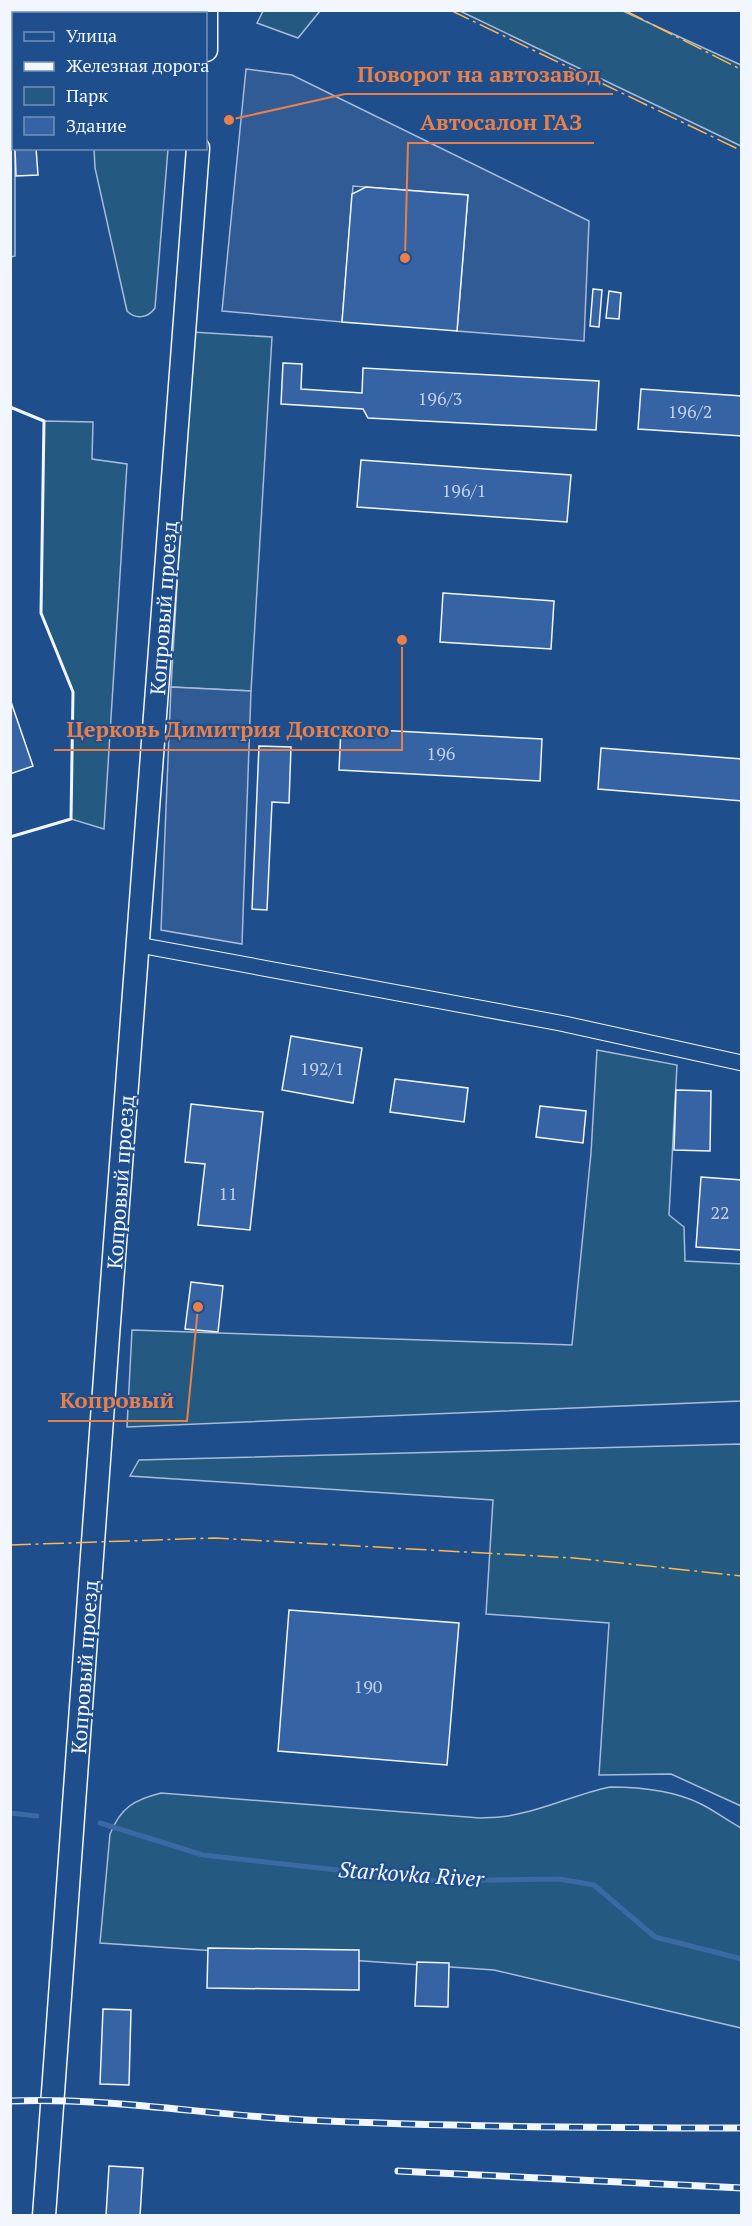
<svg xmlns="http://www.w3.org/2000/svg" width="752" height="2226" viewBox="0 0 752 2226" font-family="'PT Serif',serif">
<rect width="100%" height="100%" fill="#1f4e8c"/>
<path fill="#245a82" stroke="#a8bbd7" stroke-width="1.5" d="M 11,10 L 157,10 L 157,13 L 14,14 L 13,29 L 11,29 Z
M 263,11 L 263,10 L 320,11 L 298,38 L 257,23 Z
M 460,11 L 623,11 L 741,65 L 741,146 Z
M 94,149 L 168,149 L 155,308 C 148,318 136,320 127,311 L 95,168 Z
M 192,332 L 272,337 L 251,691 L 171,687 Z
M 44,421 L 93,422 L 92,459 L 127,464 L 104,829 L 71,819 L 73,692 L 41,613 Z
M 597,1050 L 677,1065 L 669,1215 L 684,1227 L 685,1261 L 741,1264 L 741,1401 L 127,1427 L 132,1330 L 572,1345 L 591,1153 Z
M 741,1444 L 741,1806 L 671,1774 L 599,1775 L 609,1623 L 486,1614 L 493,1500 L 130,1476 L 139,1460 Z
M 610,1787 C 641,1787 673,1790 701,1804 C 715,1811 728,1821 741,1828 L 741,2028 L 494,1970 L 100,1943 L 110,1834 C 121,1807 134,1800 161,1793 L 480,1818 C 491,1817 503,1818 513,1815 C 547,1809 576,1794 610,1787 Z"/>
<path fill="#305b95" stroke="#a8bbd7" stroke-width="1.5" d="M 246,69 L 292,75 L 589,221 L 584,341 L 457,331 L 468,195 L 353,186 L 342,322 L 222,311 Z
M 10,146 L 15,149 L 15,256 L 11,257 Z
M 171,687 L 251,691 L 242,944 L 161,930 Z"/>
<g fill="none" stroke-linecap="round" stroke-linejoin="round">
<path stroke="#3b69a3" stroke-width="5" d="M 10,1813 L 37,1816
M 100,1823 L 203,1855 L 436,1881 L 559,1879 L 594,1885 L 655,1937 L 742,1959"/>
</g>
<path fill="#3563a3" stroke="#f2f6ff" stroke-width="1.5" d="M 15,148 L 36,148 L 38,175 L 16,176 Z
M 366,187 L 468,195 L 457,331 L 342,322 L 352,194 Z
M 593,289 L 602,290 L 599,327 L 590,326 Z
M 609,291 L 621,293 L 619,319 L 606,318 Z
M 283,363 L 302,364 L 301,389 L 362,393 L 363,368 L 599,381 L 596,430 L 368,418 L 363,409 L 281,404 Z
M 641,389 L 742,396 L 742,436 L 638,429 Z
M 361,460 L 571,475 L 567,522 L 357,507 Z
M 443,593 L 554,601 L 551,649 L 440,642 Z
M 10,699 L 33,766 L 10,774 Z
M 341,728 L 542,739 L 540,781 L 339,770 Z
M 259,746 L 291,747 L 289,803 L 272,802 L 267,910 L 252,909 Z
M 601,748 L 742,759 L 742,801 L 598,789 Z
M 291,1036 L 362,1048 L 353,1103 L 282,1090 Z
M 395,1079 L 468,1088 L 464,1122 L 390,1112 Z
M 676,1090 L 711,1091 L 710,1151 L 674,1150 Z
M 191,1104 L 263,1112 L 250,1230 L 198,1225 L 205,1164 L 185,1162 Z
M 540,1106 L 586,1111 L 583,1143 L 536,1137 Z
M 701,1177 L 742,1180 L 742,1250 L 696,1247 Z
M 191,1282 L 223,1286 L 218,1332 L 185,1329 Z
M 289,1610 L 459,1623 L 447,1765 L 278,1751 Z
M 208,1948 L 359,1950 L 359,1990 L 207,1988 Z
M 417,1962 L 449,1963 L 448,2007 L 415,2006 Z
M 103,2009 L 131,2010 L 129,2085 L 100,2084 Z
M 109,2166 L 143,2168 L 140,2216 L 106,2216 Z"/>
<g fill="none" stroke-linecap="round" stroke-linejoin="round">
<g stroke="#f2f6ff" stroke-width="17">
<path id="street" d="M 139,945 L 560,1023 L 742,1063"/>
</g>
<g stroke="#f2f6ff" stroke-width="25">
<path id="secondary" d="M 206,50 L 206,10
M 44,2216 L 108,1336 L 198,148"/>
</g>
<use href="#street" stroke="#1f4e8c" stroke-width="15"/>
<use href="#secondary" stroke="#1f4e8c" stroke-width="22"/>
<g stroke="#f2f6ff" stroke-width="7">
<path id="rail" d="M 10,2101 C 109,2097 207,2115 305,2120 C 450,2127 596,2128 742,2128
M 398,2171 L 742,2188"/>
</g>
<use href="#rail" stroke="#1f4e8c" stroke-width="4.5" stroke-dasharray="14" stroke-linecap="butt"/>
<path stroke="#f2f6ff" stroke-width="3" d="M 10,407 L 44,421 L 41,613 L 73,692 L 71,819 L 10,837"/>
<path stroke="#ffb74d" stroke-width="1.5" stroke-dasharray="21 4.5 3 4.5" stroke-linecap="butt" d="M 450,10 L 742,151
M 624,10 L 742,70
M 10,1545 L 214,1538 L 574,1558 L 742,1576"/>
</g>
<g text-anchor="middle" stroke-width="4.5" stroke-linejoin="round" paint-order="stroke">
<g font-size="18" fill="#c3d1e8">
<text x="440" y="405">196/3</text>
<text x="690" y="418">196/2</text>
<text x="464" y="497">196/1</text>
<text x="441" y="760">196</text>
<text x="322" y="1075">192/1</text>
<text x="228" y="1200">11</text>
<text x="720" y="1219">22</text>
<text x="368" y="1693">190</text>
</g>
<g font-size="21" fill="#f2f6ff" stroke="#1f4e8c">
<text transform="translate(164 608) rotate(-86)" y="7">Копровый проезд</text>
<text transform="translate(121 1182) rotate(-86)" y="7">Копровый проезд</text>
<text transform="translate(85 1667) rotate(-86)" y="7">Копровый проезд</text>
</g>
<g font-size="22" font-style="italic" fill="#f2f6ff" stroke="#1f4e8c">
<text transform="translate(411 1874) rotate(4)" y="8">Starkovka River</text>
</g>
</g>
<path fill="none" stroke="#ea8049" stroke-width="2" d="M229 120L345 94H613M405 258L408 143H594M402 640L402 750H54M198 1307L187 1421H48"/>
<g fill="#ea8049" stroke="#1f4e8c" stroke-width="2">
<circle cx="229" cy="120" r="6"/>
<circle cx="405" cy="258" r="6"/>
<circle cx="402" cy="640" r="6"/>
<circle cx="198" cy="1307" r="6"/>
</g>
<g font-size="22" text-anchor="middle" font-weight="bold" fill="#ea8049" stroke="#1f4e8c" stroke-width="4.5" stroke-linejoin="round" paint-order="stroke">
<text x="479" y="82">Поворот на автозавод</text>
<text x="501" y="130">Автосалон ГАЗ</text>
<text x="228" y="737">Церковь Димитрия Донского</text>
<text x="117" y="1408">Копровый</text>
</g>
<rect width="752" height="2226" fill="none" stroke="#f2f6ff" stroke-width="24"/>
<rect x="12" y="12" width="195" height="138" fill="#1f4e8c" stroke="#7391ba" stroke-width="1.5"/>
<rect x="24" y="32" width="30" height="9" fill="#1f4e8c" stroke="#7391ba" stroke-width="1.5"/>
<text x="66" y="42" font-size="18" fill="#f2f6ff">Улица</text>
<rect x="24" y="62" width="30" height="9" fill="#f2f6ff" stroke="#7391ba" stroke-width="1.5"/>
<text x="66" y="72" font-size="18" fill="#f2f6ff">Железная дорога</text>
<rect x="24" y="87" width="30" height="18" fill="#245a82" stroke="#7391ba" stroke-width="1.5"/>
<text x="66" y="102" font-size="18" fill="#f2f6ff">Парк</text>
<rect x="24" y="117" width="30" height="18" fill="#3563a3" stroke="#7391ba" stroke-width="1.5"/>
<text x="66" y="132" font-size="18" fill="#f2f6ff">Здание</text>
</svg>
